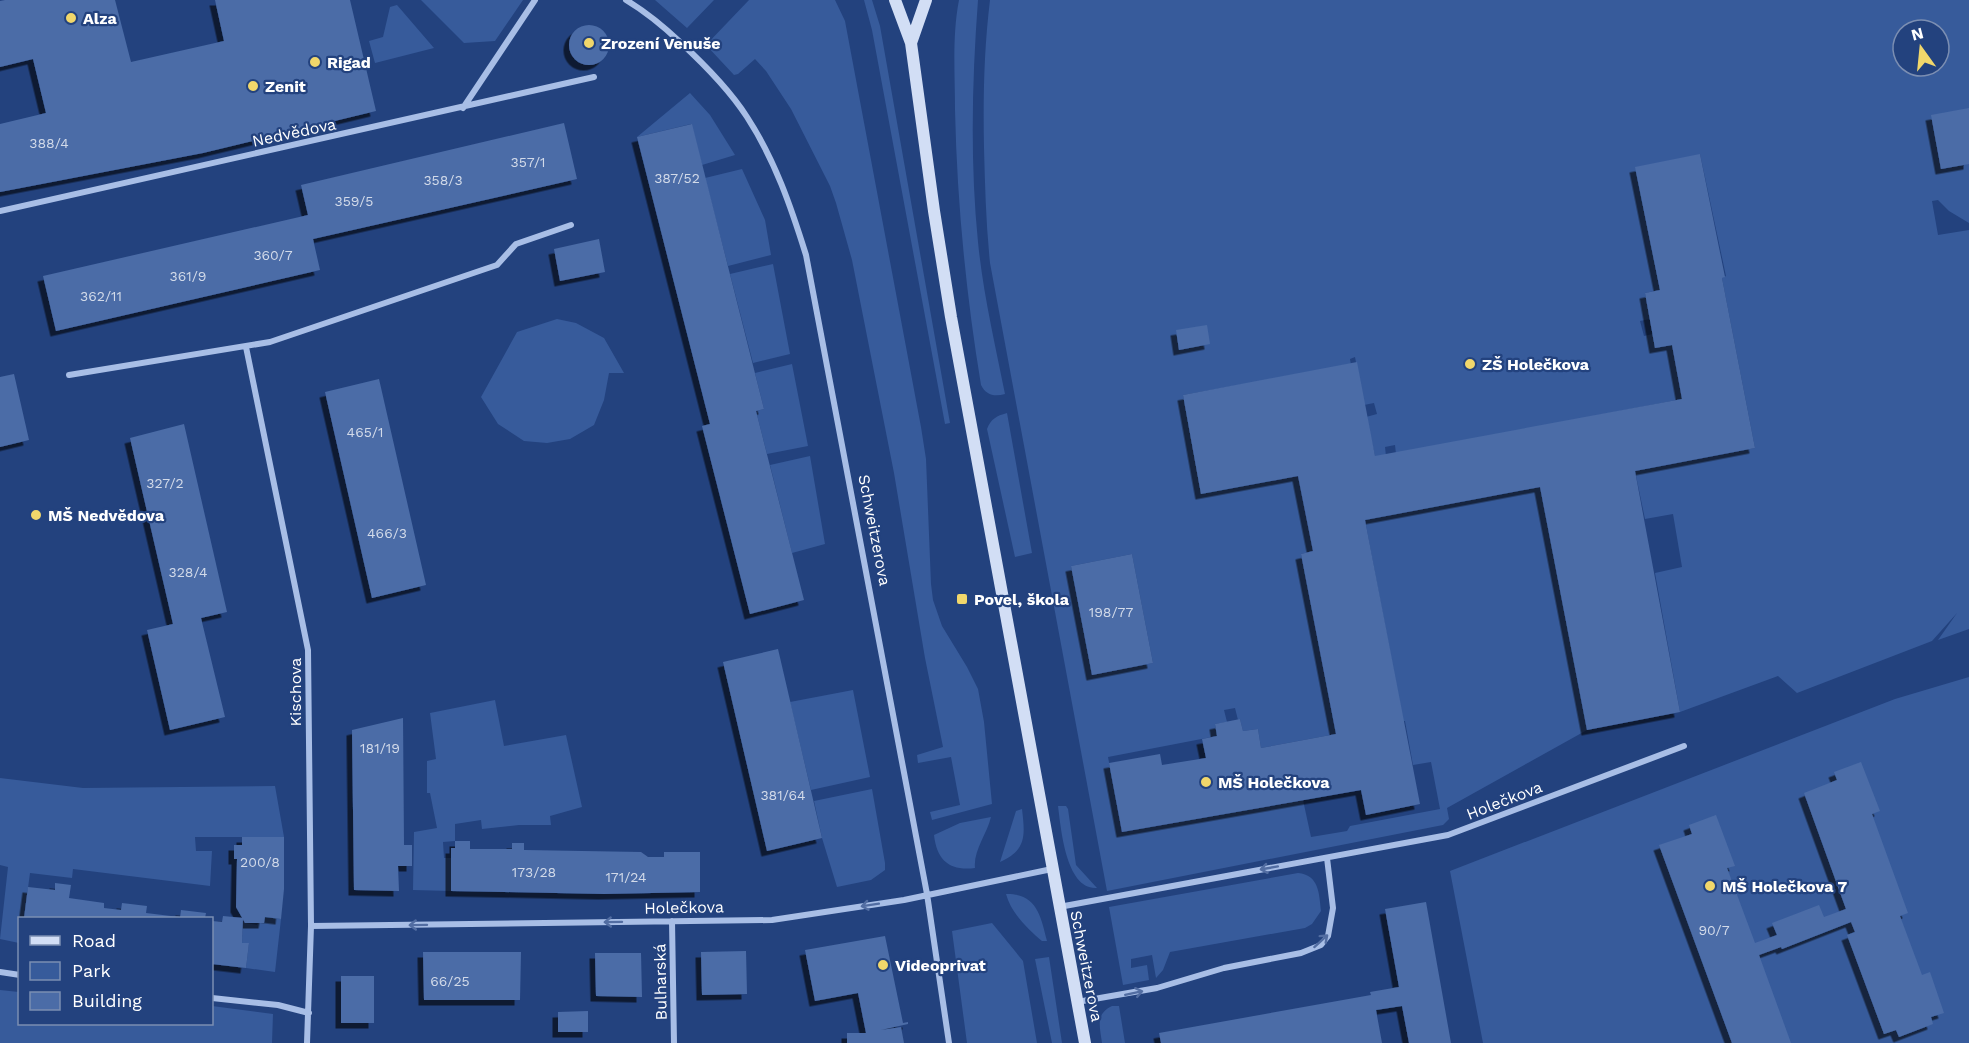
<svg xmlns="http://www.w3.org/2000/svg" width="1969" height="1043" viewBox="0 0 1969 1043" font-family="'Work Sans',sans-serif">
<defs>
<filter id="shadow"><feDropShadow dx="-5.5" dy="5.5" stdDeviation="0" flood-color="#0009"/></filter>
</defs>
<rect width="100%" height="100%" fill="#23427e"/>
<path fill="#375b9b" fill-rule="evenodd" d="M 421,0 L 523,0 L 495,41 L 464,43 Z
M 655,0 L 714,0 L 687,28 Z
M 749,0 L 835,0 L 845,21 L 921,427 L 926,459 L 931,584 L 933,600 L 942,626 L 967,667 L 978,689 L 984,722 L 992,804 L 932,820 L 930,812 L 960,805 L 951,757 L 918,763 L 917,755 L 943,747 L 925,658 L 894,473 L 852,260 L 836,203 L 830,186 L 791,109 L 766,71 L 755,59 L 738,74 L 734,75 L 706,45 Z
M 864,0 L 872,0 L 880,26 L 950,423 L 945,424 L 872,30 Z
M 959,0 L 978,0 C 972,80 970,162 978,242 C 983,293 995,344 1005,394 C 994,397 986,395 981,385 C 966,294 957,202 955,110 C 955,74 952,36 959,0 Z
M 990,0 L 1969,0 L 1969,223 L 1949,211 L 1938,200 L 1932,201 L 1938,235 L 1969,230 L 1969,629 L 1938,640 L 1957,613 L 1932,641 L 1797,693 L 1778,676 L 1680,712 L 1655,573 L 1682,567 L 1673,514 L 1645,519 L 1635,471 L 1755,448 L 1722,278 L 1726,276 L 1700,154 L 1660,290 L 1645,293 L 1650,319 L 1640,321 L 1644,336 L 1653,334 L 1672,345 L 1682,399 L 1396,454 L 1395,445 L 1385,447 L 1386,456 L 1375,456 L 1366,417 L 1377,414 L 1374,403 L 1364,405 L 1355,357 L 1350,359 L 1351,365 L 1183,395 L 1202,494 L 1298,476 L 1313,551 L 1301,554 L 1336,734 L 1261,748 L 1258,729 L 1243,731 L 1240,719 L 1238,720 L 1235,708 L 1224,710 L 1227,722 L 1215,724 L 1217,736 L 1108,757 L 1122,832 L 1303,800 L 1311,837 L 1347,831 L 1350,826 L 1440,809 L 1431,762 L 1413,765 L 1405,721 L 1403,721 L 1365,520 L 1540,487 L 1587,730 L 1447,808 L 1449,819 L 1443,825 L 1107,891 L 990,263 C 986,224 985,186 984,148 C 983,98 984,49 990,0 ZM 1903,30 L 1939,30 L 1939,66 L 1903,66 ZM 1132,554 L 1153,663 L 1092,674 L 1071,566 Z
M 397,5 L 434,48 L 375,63 L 369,41 L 383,37 L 390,7 Z
M 690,93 L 710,115 L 735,155 L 702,165 L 691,124 L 637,137 Z
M 742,169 L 765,220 L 771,255 L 728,266 L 705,178 Z
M 773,264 L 790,354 L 753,363 L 730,274 Z
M 557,319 L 576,323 L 604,338 L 624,373 L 609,373 L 604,400 L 594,425 L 570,439 L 547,443 L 524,441 L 498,424 L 481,397 L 517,332 Z
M 792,364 L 808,446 L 767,454 L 756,411 L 764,409 L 755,373 Z
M 1007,413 L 1032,553 L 1015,557 L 987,429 C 991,419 996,416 1007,413 Z
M 810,456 L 825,544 L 792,553 L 770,465 Z
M 1969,677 L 1969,1043 L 1483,1043 L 1450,871 L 1895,699 Z
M 853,690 L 870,777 L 811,790 L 790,702 Z
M 495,700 L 504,746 L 566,735 L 582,807 L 550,816 L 551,825 L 519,825 L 482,829 L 481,820 L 455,824 L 455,841 L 443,842 L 444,858 L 451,858 L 451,891 L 413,890 L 414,832 L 437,828 L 430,793 L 427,793 L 427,761 L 436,759 L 430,713 Z
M 0,778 L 83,788 L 275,786 L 284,837 L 195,837 L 196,851 L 212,851 L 210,886 L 73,869 L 72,878 L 30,873 L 24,918 L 20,918 L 19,943 L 0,939 L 8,867 L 0,865 Z
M 872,789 L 885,863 L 885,870 L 871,880 L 837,887 L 822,838 L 814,801 Z
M 1058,806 L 1066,806 L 1068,809 L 1076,865 L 1097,888 C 1066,890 1061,829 1058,806 Z
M 1022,809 C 1025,835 1027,850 1000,862 L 1016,811 Z
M 991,817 C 987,834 973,851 975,868 C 950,871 937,861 934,835 L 960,823 Z
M 1298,873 C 1319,875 1319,893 1321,911 L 1312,924 L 1305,928 L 1170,952 L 1163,970 L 1156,978 L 1152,955 L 1131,959 L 1131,968 L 1147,965 L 1149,980 L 1123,985 L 1109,907 Z
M 1006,894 C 1037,893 1041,917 1047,941 L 1042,941 C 1028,929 1011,913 1006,894 Z
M 265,917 L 281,919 L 275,972 L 246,968 L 249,943 L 242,943 L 243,918 L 245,923 L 257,925 L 258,923 L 264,923 Z
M 992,923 L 1023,961 L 1037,1043 L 967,1043 L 952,931 Z
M 1049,957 L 1062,1043 L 1052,1043 L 1035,959 Z
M 0,990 L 19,992 L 20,1024 L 212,1024 L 212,1006 L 273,1014 L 272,1043 L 0,1043 Z
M 1112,1006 L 1119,1006 L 1125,1043 L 1102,1043 C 1100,1027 1095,1014 1112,1006 Z"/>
<path fill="#4b6ca7" filter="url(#shadow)" d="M 5,0 L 115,0 L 131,62 L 224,41 L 215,0 L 350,0 L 376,111 L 203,153 L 0,192 L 0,124 L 46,113 L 33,59 L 0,67 L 0,1 Z
M569 45a20 20 0 1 1 40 0a20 20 0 1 1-40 0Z
M 1969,108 L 1969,164 L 1941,169 L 1931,115 Z
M 564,123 L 577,179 L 313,239 L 320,270 L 56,331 L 43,276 L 308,215 L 301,185 Z
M 692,124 L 764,409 L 756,411 L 804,600 L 750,614 L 702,426 L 710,424 L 637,137 Z
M 1700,154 L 1725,277 L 1722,278 L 1755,448 L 1635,471 L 1680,712 L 1587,730 L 1540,487 L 1365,520 L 1420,804 L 1366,815 L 1361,790 L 1122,832 L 1109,763 L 1160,754 L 1162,765 L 1206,758 L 1202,739 L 1217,736 L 1215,724 L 1240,719 L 1243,731 L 1258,729 L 1261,748 L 1336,734 L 1301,554 L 1313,551 L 1298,476 L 1201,494 L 1183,395 L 1357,362 L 1375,456 L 1682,399 L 1672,345 L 1655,348 L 1645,293 L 1660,290 L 1635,167 Z
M 599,239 L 605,272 L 560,281 L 554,249 Z
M 1207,325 L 1210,344 L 1179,350 L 1176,330 Z
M 14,374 L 29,440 L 0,447 L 0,377 Z
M 379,379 L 426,585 L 372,598 L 325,392 Z
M 184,424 L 227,612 L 201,618 L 225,717 L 170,730 L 147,630 L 173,624 L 130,438 Z
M 1132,554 L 1153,663 L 1092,675 L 1071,566 Z
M 778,649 L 822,838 L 767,851 L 723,662 Z
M 403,718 L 404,845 L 412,845 L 412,866 L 398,866 L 399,891 L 354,890 L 352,730 Z
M 1861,762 L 1880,811 L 1872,814 L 1908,913 L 1900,916 L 1922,975 L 1930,972 L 1944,1013 L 1931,1017 L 1933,1024 L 1899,1037 L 1896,1030 L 1884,1034 L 1847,935 L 1855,932 L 1851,922 L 1782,949 L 1781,947 L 1759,955 L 1791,1043 L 1732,1043 L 1659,845 L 1692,834 L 1689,825 L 1716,815 L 1735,866 L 1727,868 L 1755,943 L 1777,935 L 1772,923 L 1819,905 L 1824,917 L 1846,909 L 1804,793 L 1837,780 L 1834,772 Z
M 242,837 L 284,837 L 284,889 L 281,919 L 265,917 L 264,923 L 245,923 L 236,907 L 237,859 L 234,859 L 234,845 L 242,845 Z
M 455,841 L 470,841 L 470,849 L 512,849 L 512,843 L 524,843 L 524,850 L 641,852 L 648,857 L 664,857 L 664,852 L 700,852 L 700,892 L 604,894 L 451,891 L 451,848 L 455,848 Z
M 55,883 L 71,885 L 69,898 L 104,903 L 104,908 L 121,910 L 122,903 L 147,906 L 146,913 L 179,917 L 179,918 L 24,918 L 28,887 L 55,890 Z
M 1426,902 L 1451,1043 L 1409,1043 L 1402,1006 L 1376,1010 L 1382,1043 L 1161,1043 L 1159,1033 L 1371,995 L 1370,992 L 1399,987 L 1385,909 Z
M 181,910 L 206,913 L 205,918 L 180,918 Z
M 223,916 L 243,918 L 242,943 L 249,943 L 246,968 L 212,964 L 212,921 L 222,922 Z
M 885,936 L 903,1023 L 908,1022 L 908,1024 L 881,1030 L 901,1027 L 904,1043 L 847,1043 L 847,1033 L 866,1033 L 858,993 L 815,1001 L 805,950 Z
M 746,951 L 747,994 L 702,995 L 701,952 Z
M 423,952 L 521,952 L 520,1000 L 424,1000 Z
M 595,953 L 641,953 L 642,997 L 596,996 Z
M 341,976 L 374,976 L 374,1023 L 341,1023 Z
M 588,1011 L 588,1032 L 558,1032 L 558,1012 Z"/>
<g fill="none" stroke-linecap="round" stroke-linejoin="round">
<path stroke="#a8bee6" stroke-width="6" d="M 626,0 C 646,12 663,26 680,42 C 705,65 729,89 747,117 C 775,160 791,207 806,255 L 927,894 L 949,1043
M 463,108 L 535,0
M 0,211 L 594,77
M 246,347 L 308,650 L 311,926 L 307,1043
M 69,375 L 270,342 L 497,265 L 516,244 L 571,225
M 1059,907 L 1448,835 L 1684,746
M 672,921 L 674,1043
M 311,926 L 772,920 L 904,900 L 1052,869
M 0,972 L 20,975
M 212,998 L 278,1005 L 309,1013
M 1077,1002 L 1157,988 L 1224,968 L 1301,953 L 1321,945 L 1328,936 L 1333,908 L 1327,858"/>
<path stroke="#d2def5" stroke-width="12" d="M 895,0 L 911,43 L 934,211 L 951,317 L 1085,1043
M 911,43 L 926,0"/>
</g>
<defs><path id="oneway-shaft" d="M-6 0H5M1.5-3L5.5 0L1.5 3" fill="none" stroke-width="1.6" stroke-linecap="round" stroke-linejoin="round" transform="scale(1.5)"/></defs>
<g stroke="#526da2">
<use href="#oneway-shaft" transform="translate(1269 868) rotate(170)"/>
<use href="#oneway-shaft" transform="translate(870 905) rotate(171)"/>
<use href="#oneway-shaft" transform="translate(613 922) rotate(179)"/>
<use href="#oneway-shaft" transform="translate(418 925) rotate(179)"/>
<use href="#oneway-shaft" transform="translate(1321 941) rotate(-42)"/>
<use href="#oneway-shaft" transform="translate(1134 993) rotate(-12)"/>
</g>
<g fill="#f1d76b" stroke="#23427e" stroke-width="2">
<circle cx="71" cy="18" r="6"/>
<circle cx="589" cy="43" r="6"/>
<circle cx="315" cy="62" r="6"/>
<circle cx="253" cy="86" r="6"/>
<circle cx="1470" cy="364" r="6"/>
<circle cx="36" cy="515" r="6"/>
<rect x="956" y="593" width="12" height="12" rx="3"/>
<circle cx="1206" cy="782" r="6"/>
<circle cx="1710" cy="886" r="6"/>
<circle cx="883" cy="965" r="6"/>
</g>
<g text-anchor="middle" stroke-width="4.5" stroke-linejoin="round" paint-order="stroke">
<g font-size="14" fill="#d2dae9">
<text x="49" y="148">388/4</text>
<text x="528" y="167">357/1</text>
<text x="677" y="183">387/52</text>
<text x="443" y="185">358/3</text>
<text x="354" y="206">359/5</text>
<text x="273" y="260">360/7</text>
<text x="188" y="281">361/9</text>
<text x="101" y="301">362/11</text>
<text x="365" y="437">465/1</text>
<text x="165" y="488">327/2</text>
<text x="387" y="538">466/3</text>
<text x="188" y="577">328/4</text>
<text x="1111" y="617">198/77</text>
<text x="380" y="753">181/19</text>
<text x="783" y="800">381/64</text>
<text x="260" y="867">200/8</text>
<text x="534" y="877">173/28</text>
<text x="626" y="882">171/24</text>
<text x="1714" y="935">90/7</text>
<text x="450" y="986">66/25</text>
</g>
<g font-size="16" font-weight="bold" fill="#fff" stroke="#23427e" text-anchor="start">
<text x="83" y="24">Alza</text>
<text x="601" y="49">Zrození Venuše</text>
<text x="327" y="68">Rigad</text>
<text x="265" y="92">Zenit</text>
<text x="1482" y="370">ZŠ Holečkova</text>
<text x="48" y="521">MŠ Nedvědova</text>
<text x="974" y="605">Povel, škola</text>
<text x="1218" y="788">MŠ Holečkova</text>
<text x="1722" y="892">MŠ Holečkova 7</text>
<text x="895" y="971">Videoprivat</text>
</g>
<g font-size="16" fill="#fff" stroke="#23427e">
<text transform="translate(294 132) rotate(-12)" y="6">Nedvědova</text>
<text transform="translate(875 530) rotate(79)" y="6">Schweitzerova</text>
<text transform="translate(295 692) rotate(-90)" y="6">Kischova</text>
<text transform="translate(1504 800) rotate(-21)" y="6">Holečkova</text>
<text transform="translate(684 907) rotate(-1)" y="6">Holečkova</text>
<text transform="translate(1087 966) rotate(79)" y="6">Schweitzerova</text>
<text transform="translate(660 982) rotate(-91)" y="6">Bulharská</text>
</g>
</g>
<rect x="18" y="917" width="195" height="108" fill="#23427e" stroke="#7b8eb2" stroke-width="1.5"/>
<rect x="30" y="936" width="30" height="9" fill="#d2def5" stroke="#7b8eb2" stroke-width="1.5"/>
<text x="72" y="947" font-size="18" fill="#ffffff">Road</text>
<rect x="30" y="962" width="30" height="18" fill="#375b9b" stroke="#7b8eb2" stroke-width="1.5"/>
<text x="72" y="977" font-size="18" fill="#ffffff">Park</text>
<rect x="30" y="992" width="30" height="18" fill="#4b6ca7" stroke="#7b8eb2" stroke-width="1.5"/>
<text x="72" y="1007" font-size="18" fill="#ffffff">Building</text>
<g transform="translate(1921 48) rotate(345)"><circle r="28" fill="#23427e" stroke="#7b8eb2" stroke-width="1.5"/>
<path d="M0-4.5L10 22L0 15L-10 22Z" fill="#f1d76b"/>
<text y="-9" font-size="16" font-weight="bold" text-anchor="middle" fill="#ffffff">N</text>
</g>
</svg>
